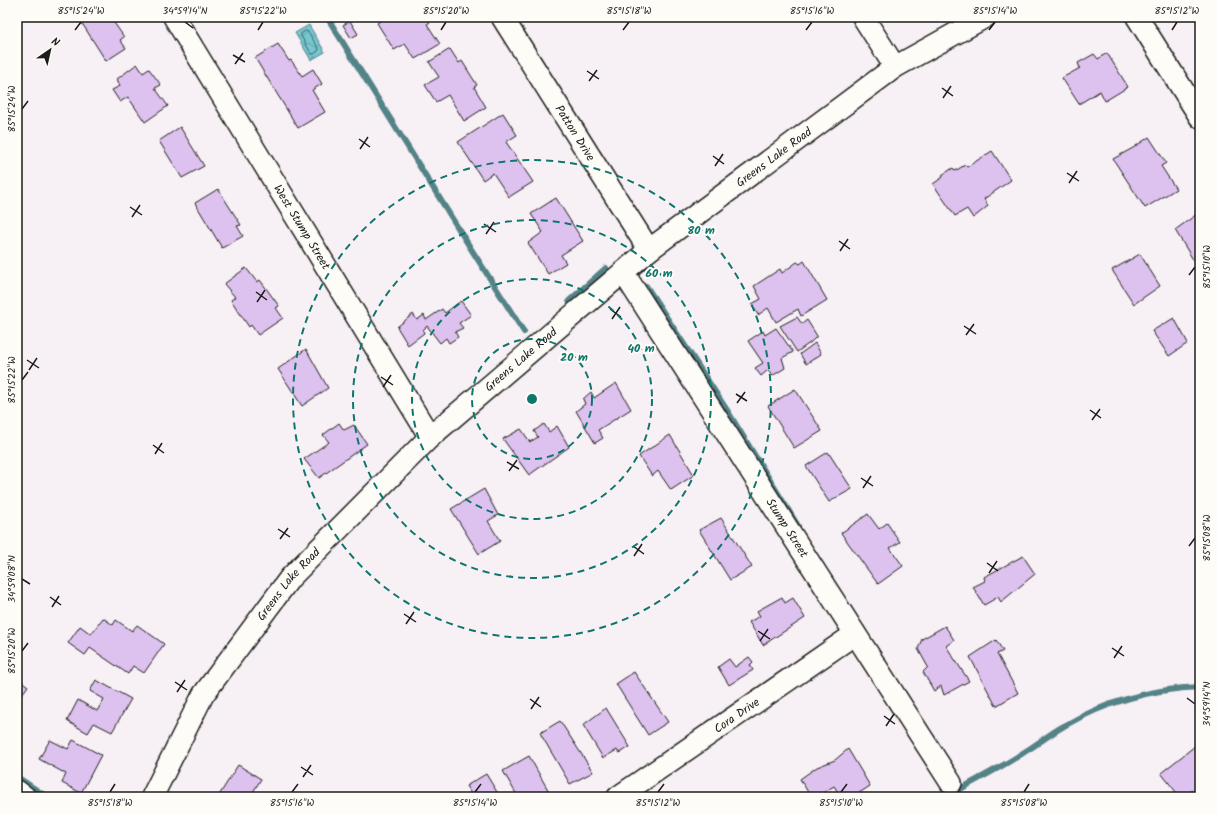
<svg xmlns="http://www.w3.org/2000/svg" width="1217" height="814" viewBox="0 0 1217 814" font-family="Kalam,sans-serif">
<defs>
<pattern id="water-waves" width="16" height="10" patternUnits="userSpaceOnUse"><rect width="16" height="10" fill="#76c7cf"/><path d="M0 5q4-4 8 0t8 0" fill="none" stroke="#66aab1"/></pattern>
</defs>
<rect width="100%" height="100%" fill="#f7f0f5"/>
<filter id="ink" filterUnits="userSpaceOnUse"><feTurbulence type="fractalNoise" baseFrequency=".025" numOctaves="2"/><feDisplacementMap in="SourceGraphic" scale="8" xChannelSelector="R" yChannelSelector="G"/><feConvolveMatrix kernelMatrix="1 2 1 2 8 2 1 2 1" color-interpolation-filters="sRGB"/></filter>
<g filter="url(#ink)">
<path fill="url(#water-waves)" stroke="#528387" d="M 309,25 L 325,52 L 311,60 L 295,33 Z"/>
<g fill="none" stroke-linecap="round" stroke-linejoin="round">
<path stroke="#406064" stroke-width="1" d="M 306,31 L 308,32 L 319,49 L 318,51 L 314,54 L 311,53 L 301,36 L 301,34 Z"/>
<path stroke="#528387" stroke-width="6" d="M 327,17 L 473,252 L 524,332
M 646,286 L 730,415 L 798,526
M 569,301 L 606,268
M 17,777 L 47,797
M 947,797 C 973,781 1001,768 1026,751 C 1039,743 1051,733 1064,726 C 1105,702 1152,689 1200,687"/>
</g>
<path fill="#ddc1ef" stroke="#1c1c1c" d="M 78,17 L 110,17 L 124,37 L 120,40 L 126,48 L 106,61 Z
M 386,17 L 427,17 L 430,22 L 427,24 L 440,44 L 415,59 L 405,44 L 394,50 L 377,23 Z
M 350,21 L 358,34 L 351,38 L 343,25 Z
M 278,44 L 289,61 L 291,60 L 302,76 L 313,69 L 322,84 L 312,90 L 325,112 L 298,128 L 255,58 Z
M 450,49 L 459,63 L 462,61 L 477,85 L 474,87 L 486,107 L 464,121 L 448,95 L 436,102 L 425,85 L 439,77 L 429,62 Z
M 1107,53 L 1128,87 L 1105,101 L 1100,91 L 1079,104 L 1062,78 L 1080,68 L 1078,63 L 1094,54 L 1098,59 Z
M 137,64 L 143,73 L 149,69 L 161,85 L 155,88 L 168,106 L 145,122 L 128,97 L 120,102 L 112,90 L 120,86 L 117,79 Z
M 503,113 L 517,135 L 506,142 L 533,182 L 509,197 L 493,173 L 483,180 L 458,142 Z
M 180,127 L 204,166 L 182,178 L 159,141 Z
M 1149,137 L 1166,163 L 1161,166 L 1176,189 L 1145,208 L 1113,159 L 1133,148 Z
M 992,151 L 1011,180 L 984,199 L 988,206 L 973,218 L 967,209 L 955,216 L 933,184 L 943,177 L 942,175 L 953,168 L 955,171 L 965,165 L 967,167 Z
M 218,189 L 241,225 L 237,226 L 243,236 L 222,248 L 195,203 Z
M 556,198 L 583,241 L 561,255 L 566,263 L 548,274 L 528,243 L 543,232 L 531,214 Z
M 1197,214 L 1200,219 L 1200,271 L 1175,230 Z
M 1140,254 L 1160,286 L 1134,304 L 1112,270 Z
M 804,261 L 827,300 L 801,316 L 798,309 L 776,322 L 768,308 L 758,315 L 752,304 L 761,299 L 754,286 L 780,269 L 782,273 L 797,262 L 800,264 Z
M 246,268 L 257,282 L 260,280 L 279,306 L 276,308 L 283,318 L 258,335 L 251,325 L 249,327 L 231,300 L 235,297 L 224,284 Z
M 461,301 L 471,315 L 459,323 L 463,328 L 455,332 L 458,337 L 449,343 L 446,338 L 440,343 L 427,326 L 423,330 L 424,333 L 408,345 L 397,327 L 413,314 L 417,320 L 424,315 L 426,320 L 442,309 L 445,313 Z
M 797,317 L 802,324 L 807,320 L 817,336 L 811,342 L 797,352 L 780,326 Z
M 1174,318 L 1188,343 L 1169,356 L 1152,331 Z
M 776,328 L 793,352 L 782,358 L 785,368 L 772,376 L 768,370 L 761,376 L 755,368 L 763,363 L 748,341 L 763,331 L 765,335 Z
M 815,343 L 821,354 L 806,364 L 800,354 Z
M 306,349 L 328,388 L 302,406 L 278,369 Z
M 616,383 L 631,409 L 598,430 L 603,438 L 595,443 L 576,411 L 585,404 L 583,399 L 591,392 L 594,398 Z
M 795,389 L 822,431 L 794,448 L 768,406 Z
M 339,423 L 344,430 L 354,425 L 367,444 L 319,478 L 304,459 L 329,442 L 323,435 Z
M 544,424 L 549,432 L 557,426 L 569,447 L 529,475 L 503,439 L 521,429 L 530,442 L 538,437 L 534,431 Z
M 670,435 L 694,475 L 671,490 L 658,471 L 652,476 L 639,456 Z
M 828,452 L 852,489 L 829,502 L 806,466 Z
M 484,489 L 498,515 L 488,521 L 500,541 L 479,554 L 451,509 Z
M 868,514 L 879,529 L 887,523 L 900,542 L 890,548 L 903,566 L 878,584 L 841,533 Z
M 721,518 L 752,567 L 730,580 L 699,530 Z
M 1023,556 L 1035,574 L 1001,602 L 998,597 L 984,605 L 973,587 L 985,581 L 984,577 Z
M 782,597 L 785,603 L 793,598 L 805,618 L 763,645 L 749,622 L 760,616 L 757,611 Z
M 103,618 L 113,625 L 116,620 L 132,631 L 137,625 L 164,644 L 144,673 L 133,666 L 128,674 L 90,648 L 85,655 L 68,643 L 80,626 L 91,634 Z
M 945,626 L 954,640 L 946,646 L 969,681 L 944,695 L 941,686 L 934,691 L 923,672 L 928,667 L 918,649 L 922,639 Z
M 996,640 L 1003,651 L 997,654 L 1018,693 L 996,706 L 970,657 Z
M 749,657 L 753,662 L 750,665 L 753,670 L 729,685 L 718,667 L 729,659 L 735,667 Z
M 634,672 L 668,722 L 648,735 L 616,684 Z
M 17,678 L 28,686 L 17,701 Z
M 96,680 L 131,699 L 112,732 L 94,723 L 88,733 L 67,721 L 78,700 L 97,711 L 104,699 L 90,691 Z
M 606,708 L 630,747 L 619,753 L 617,750 L 603,758 L 583,725 Z
M 560,721 L 593,772 L 570,784 L 540,733 Z
M 50,740 L 68,749 L 73,740 L 101,755 L 81,793 L 62,783 L 66,774 L 39,759 Z
M 1200,742 L 1200,784 L 1184,797 L 1180,797 L 1161,773 Z
M 848,749 L 870,786 L 853,797 L 841,797 L 834,786 L 816,797 L 811,797 L 800,779 L 817,767 L 835,760 Z
M 529,756 L 552,797 L 518,797 L 503,771 Z
M 238,765 L 261,779 L 250,797 L 218,797 Z
M 486,774 L 500,797 L 473,797 L 466,786 Z"/>
<g fill="none" stroke-linecap="round" stroke-linejoin="round">
<g stroke="#1c1c1c" stroke-width="24">
<g id="minor">
<path id="s1" d="M 174,17 L 430,437"/>
<path id="s2" d="M 502,17 L 649,250"/>
<path d="M 863,17 L 895,67"/>
<path d="M 1137,17 L 1200,117"/>
<path id="s3" d="M 623,272 L 951,783"/>
<path d="M 17,791 L 25,797"/>
<path id="s4" d="M 152,797 L 203,695 L 290,578 L 430,437 L 649,250 L 895,67 L 985,17"/>
<path id="s5" d="M 618,797 L 855,634"/>
</g>
</g>
<use href="#minor" stroke="#fdfcf7" stroke-width="21"/>
</g>
</g>
<path fill="none" stroke="#1c1c1c" stroke-width="1.5" d="M 185,22 L 193,28M 75,30 L 81,22M 258,30 L 263,22M 441,30 L 446,22M 623,30 L 629,22M 806,30 L 812,22M 989,30 L 995,22M 1172,30 L 1177,22M 233,55 L 245,62M 235,64 L 243,53M 587,71 L 599,79M 589,81 L 597,70M 942,88 L 953,96M 943,98 L 951,86M 22,109 L 28,101M 359,139 L 370,147M 360,149 L 368,137M 713,156 L 724,164M 715,166 L 723,154M 1067,173 L 1079,181M 1069,183 L 1077,171M 130,207 L 142,215M 132,217 L 140,205M 484,224 L 496,232M 486,234 L 494,222M 839,241 L 850,249M 840,251 L 848,239M 1189,275 L 1195,267M 256,292 L 267,300M 257,302 L 265,290M 610,309 L 621,317M 612,319 L 620,307M 964,326 L 976,334M 966,335 L 974,324M 27,360 L 39,368M 29,370 L 37,358M 381,377 L 393,385M 22,380 L 28,372M 383,387 L 391,375M 736,394 L 747,401M 737,403 L 745,392M 1090,410 L 1101,418M 1092,420 L 1100,409M 153,445 L 164,453M 155,454 L 162,443M 507,462 L 519,469M 509,471 L 517,460M 861,478 L 873,486M 863,488 L 871,476M 278,529 L 290,537M 280,539 L 288,528M 633,546 L 644,554M 1189,546 L 1195,538M 634,556 L 642,544M 987,563 L 998,571M 989,573 L 997,561M 22,579 L 30,584M 50,597 L 61,605M 52,607 L 59,596M 404,614 L 416,622M 406,624 L 414,612M 758,631 L 770,639M 760,641 L 768,629M 1112,648 L 1124,656M 22,651 L 28,643M 1114,658 L 1122,646M 175,682 L 187,690M 177,692 L 185,680M 1187,698 L 1195,704M 530,699 L 541,707M 531,709 L 539,697M 884,716 L 895,724M 886,726 L 894,714M 301,767 L 313,775M 303,777 L 311,765M 110,792 L 115,784M 292,792 L 298,784M 475,792 L 481,784M 658,792 L 664,784M 841,792 L 847,784M 1024,792 L 1029,784"/>
<g fill="none" stroke="#0f766e" stroke-width="2" stroke-dasharray="7 5">
<circle cx="532" cy="399" r="60"/>
<circle cx="532" cy="399" r="120"/>
<circle cx="532" cy="399" r="179"/>
<circle cx="532" cy="399" r="239"/>
</g>
<g text-anchor="middle" stroke-width="4" stroke-linejoin="round" paint-order="stroke">
<g font-size="12" fill="#1c1c1c" stroke="#fdfcf7">
<text dy="4" stroke="none"><textPath href="#s2" startOffset="137">Patton Drive</textPath></text>
<text dy="4" stroke="none"><textPath href="#s4" startOffset="902">Greens Lake Road</textPath></text>
<text dy="4" stroke="none"><textPath href="#s1" startOffset="246">West Stump Street</textPath></text>
<text dy="4" stroke="none"><textPath href="#s4" startOffset="578">Greens Lake Road</textPath></text>
<text dy="4" stroke="none"><textPath href="#s3" startOffset="304">Stump Street</textPath></text>
<text dy="4" stroke="none"><textPath href="#s4" startOffset="254">Greens Lake Road</textPath></text>
<text dy="4" stroke="none"><textPath href="#s5" startOffset="144">Cora Drive</textPath></text>
</g>
</g>
<circle cx="532" cy="399" r="6" fill="#0f766e" stroke="#fdfcf7" stroke-width="2"/>
<g font-size="12" text-anchor="middle" font-weight="bold" fill="#0f766e" stroke="#fdfcf7" stroke-width="4" stroke-linejoin="round" paint-order="stroke">
<text x="701" y="234">80 m</text>
<text x="659" y="277">60 m</text>
<text x="641" y="352">40 m</text>
<text x="574" y="361">20 m</text>
</g>
<rect width="1217" height="814" fill="none" stroke="#fdfcf7" stroke-width="44"/>
<g transform="translate(50 50) rotate(34)" stroke="#fdfcf7" stroke-width="3" paint-order="stroke">
<path d="M0-3L7 15L0 10L-7 15Z" fill="#1c1c1c"/>
<text y="-6" font-size="11" font-weight="bold" text-anchor="middle" fill="#1c1c1c">N</text>
</g>
<rect x="22" y="22" width="1173" height="770" fill="none" stroke="#1c1c1c" stroke-width="1.5"/>
<g font-size="10" text-anchor="middle" fill="#1c1c1c">
<text x="81" y="14">85°15'24"W</text>
<text x="185" y="14">34°59'14"N</text>
<text x="263" y="14">85°15'22"W</text>
<text x="446" y="14">85°15'20"W</text>
<text x="629" y="14">85°15'18"W</text>
<text x="812" y="14">85°15'16"W</text>
<text x="995" y="14">85°15'14"W</text>
<text x="1177" y="14">85°15'12"W</text>
<text transform="translate(11 109) rotate(-90)" y="4">85°15'24"W</text>
<text transform="translate(1206 267) rotate(-90)" y="4">85°15'10"W</text>
<text transform="translate(11 380) rotate(-90)" y="4">85°15'22"W</text>
<text transform="translate(1206 538) rotate(-90)" y="4">85°15'08"W</text>
<text transform="translate(11 579) rotate(-90)" y="4">34°59'08"N</text>
<text transform="translate(11 651) rotate(-90)" y="4">85°15'20"W</text>
<text transform="translate(1206 704) rotate(-90)" y="4">34°59'14"N</text>
<text x="110" y="806">85°15'18"W</text>
<text x="292" y="806">85°15'16"W</text>
<text x="475" y="806">85°15'14"W</text>
<text x="658" y="806">85°15'12"W</text>
<text x="841" y="806">85°15'10"W</text>
<text x="1024" y="806">85°15'08"W</text>
</g>
</svg>
